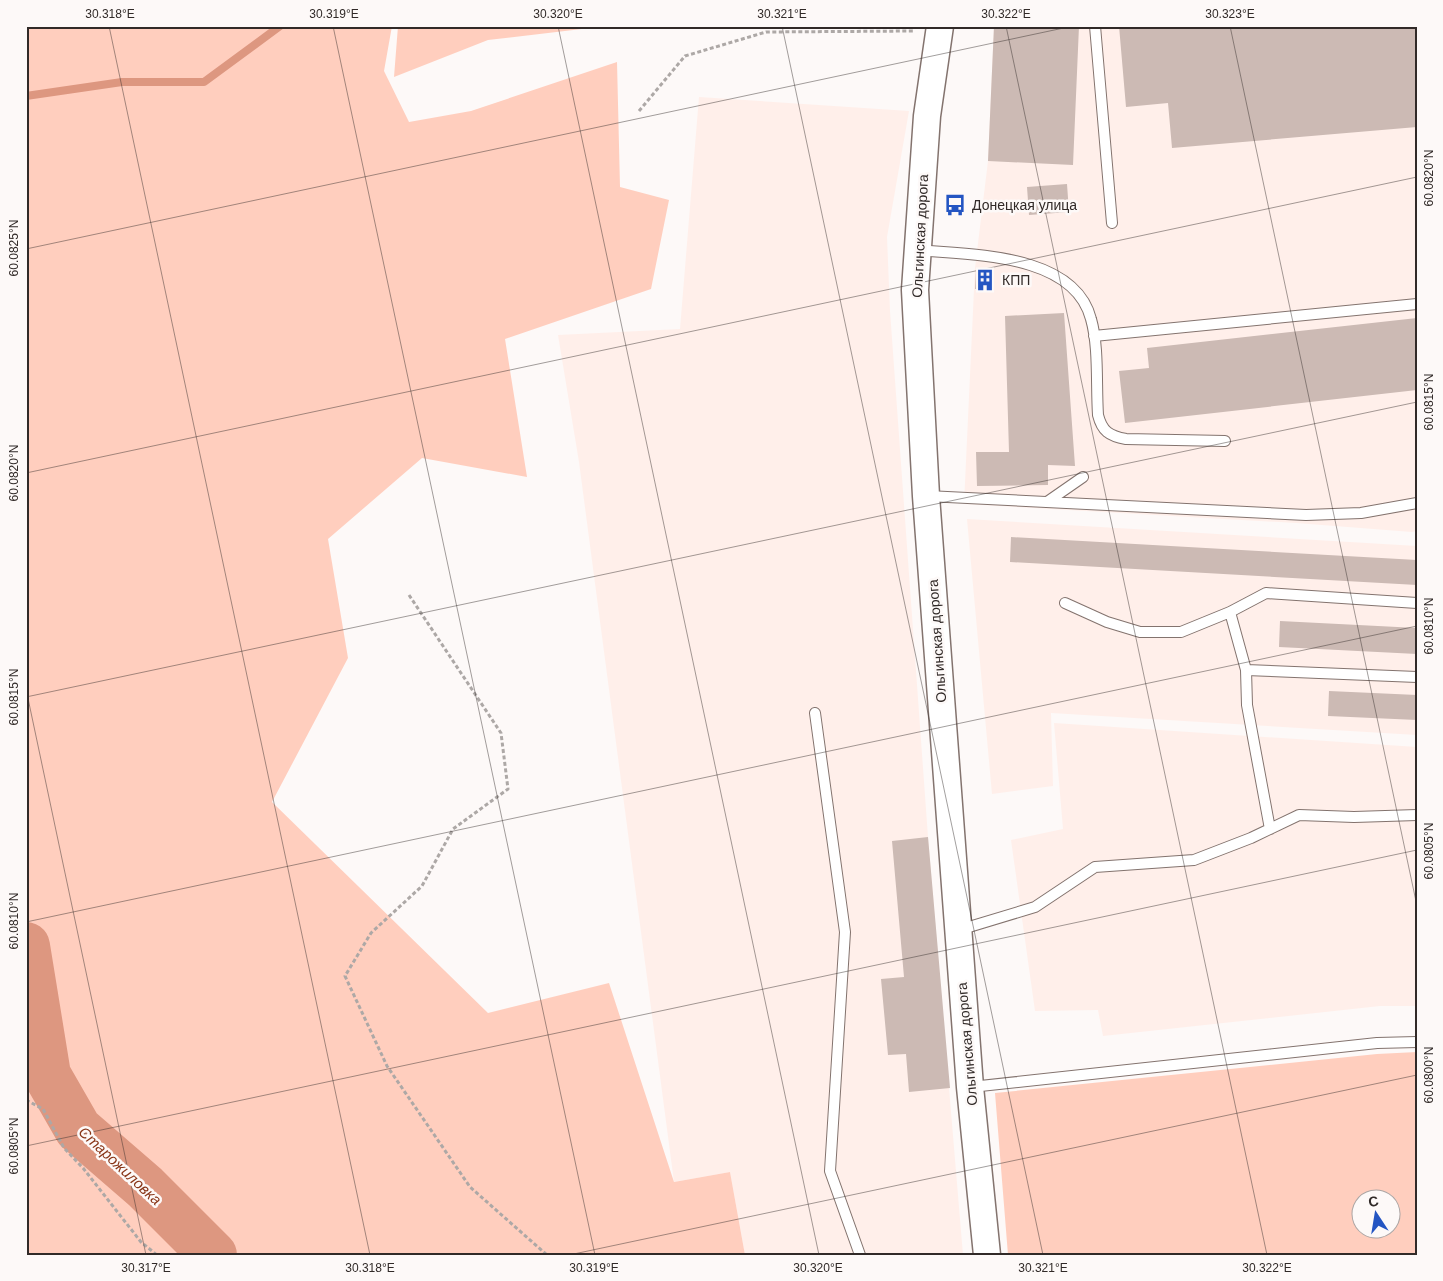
<svg xmlns="http://www.w3.org/2000/svg" width="1443" height="1281" viewBox="0 0 1443 1281" font-family="Arial,sans-serif">
<rect width="100%" height="100%" fill="#fdf9f8"/>
<path fill="#ffefea" d="M 994,26 L 1417,26 L 1417,531 L 1412,532 L 1296,523 L 964,504 L 975,268 L 988,161 Z
M 699,97 L 909,111 L 887,237 L 890,311 L 928,837 L 963,1255 L 745,1255 L 730,1172 L 674,1182 L 579,462 L 558,335 L 680,329 Z
M 967,519 L 1417,546 L 1417,735 L 1051,713 L 1053,786 L 992,794 Z
M 1054,723 L 1417,747 L 1417,1006 L 1380,1006 L 1103,1036 L 1098,1010 L 1035,1011 L 1011,840 L 1063,829 Z"/>
<path fill="#ffcebe" fill-rule="evenodd" d="M 26,26 L 392,26 L 384,71 L 409,122 L 471,111 L 617,62 L 620,187 L 669,200 L 651,289 L 505,339 L 527,477 L 422,458 L 328,539 L 348,658 L 272,802 L 488,1013 L 609,983 L 674,1182 L 730,1172 L 745,1255 L 26,1255 Z
M 398,26 L 607,26 L 488,40 L 394,77 Z
M 1417,1052 L 1417,1255 L 1008,1255 L 995,1093 L 1377,1054 ZM 1390,1198 L 1390,1228 L 1360,1228 L 1360,1198 Z"/>
<g fill="none" stroke-linecap="round" stroke-linejoin="round">
<path stroke="#dd9780" stroke-width="8" d="M 26,96 L 122,82 L 204,82 L 280,26"/>
<path stroke="#dd9780" stroke-width="48" d="M 26,946 L 47,1075 L 78,1129 L 145,1187 L 213,1255"/>
</g>
<path fill="#ccbab4" d="M 994,26 L 1079,26 L 1073,165 L 988,161 Z
M 1119,26 L 1415,26 L 1417,127 L 1172,148 L 1168,103 L 1126,107 Z
M 1067,184 L 1069,212 L 1029,215 L 1027,187 Z
M 976,270 L 994,271 L 993,290 L 975,289 Z
M 1064,313 L 1075,466 L 1048,465 L 1048,485 L 977,486 L 976,452 L 1009,452 L 1005,316 Z
M 1417,318 L 1417,390 L 1125,423 L 1119,371 L 1149,368 L 1147,348 Z
M 1011,537 L 1417,560 L 1417,585 L 1010,562 Z
M 1280,621 L 1417,628 L 1417,654 L 1279,647 Z
M 1329,691 L 1417,695 L 1417,720 L 1328,716 Z
M 928,837 L 950,1088 L 909,1092 L 906,1054 L 888,1055 L 881,979 L 904,977 L 892,841 Z"/>
<g fill="none" stroke-linecap="round" stroke-linejoin="round">
<g stroke="#83736e" stroke-width="12">
<path id="service" d="M 1095,26 L 1112,223
M 918,250 C 971,255 1074,253 1091,319 C 1099,347 1096,385 1098,415 C 1102,431 1109,436 1126,439 L 1225,441
M 1094,336 L 1417,304
M 927,496 L 1306,515 L 1361,513 L 1417,503
M 1047,502 L 1083,477
M 1065,603 L 1107,622 L 1140,632 L 1181,632 L 1230,612 L 1266,593 L 1417,603
M 1230,612 L 1246,670 L 1247,705 L 1270,829
M 1246,670 L 1417,677
M 815,713 L 845,932 L 830,1171 L 860,1255
M 959,930 L 1035,907 L 1095,867 L 1194,860 L 1251,838 L 1299,815 L 1354,817 L 1417,815
M 971,1087 L 1377,1043 L 1417,1042"/>
</g>
<g stroke="#83736e" stroke-width="29">
<path id="tertiary" d="M 940,26 L 927,116 L 915,290 L 926,496 L 970,1087 L 987,1255"/>
</g>
<path stroke="#ada8a6" stroke-width="3" stroke-dasharray="4 2.5" stroke-linecap="butt" d="M 639,111 L 685,56 L 766,32 L 914,31
M 409,595 L 501,733 L 508,789 L 453,829 L 422,886 L 371,933 L 345,976 L 387,1066 L 470,1187 L 547,1255
M 26,1100 L 43,1109 L 64,1148 L 83,1168 L 141,1242 L 157,1255"/>
<use href="#service" stroke="#fff" stroke-width="10"/>
<use href="#tertiary" stroke="#fff" stroke-width="26"/>
</g>
<path fill="none" stroke="#312a28" stroke-width="1" stroke-opacity="0.45" d="M 109,26 L 370,1255M 333,26 L 595,1255M 558,26 L 819,1255M 782,26 L 1043,1255M 1006,26 L 1267,1255M 1230,26 L 1417,906M 26,249 L 1073,26M 26,473 L 1417,177M 26,689 L 146,1255M 26,697 L 1417,402M 26,922 L 1417,626M 26,1146 L 1417,850M 569,1255 L 1417,1075"/>
<defs>
<g id="bus-bare" transform="scale(1.725)"><path d="M-5-6H5V4H4V6H2V4H-2V6H-4V4H-5ZM-3.5-4V0h7V-4ZM-3.5 1.2v1.5H-2V1.2ZM2 1.2v1.5H3.5V1.2Z" fill="#2455c2" stroke="#fdf9f8" stroke-width="2.5" paint-order="stroke"/></g>
<g id="building-bare" transform="scale(1.725)"><path d="M-4-6H4V6H1V3H-1V6H-4ZM-2.5-4.3h1.7v1.8h-1.7ZM.8-4.3h1.7v1.8H.8ZM-2.5-1h1.7V.8h-1.7ZM.8-1h1.7V.8H.8Z" fill="#2455c2" stroke="#fdf9f8" stroke-width="2.5" paint-order="stroke"/></g>
</defs>
<g fill-rule="evenodd">
<use href="#bus-bare" x="955" y="205"/>
<use href="#building-bare" x="985" y="280"/>
</g>
<g text-anchor="middle" stroke-width="5" stroke-linejoin="round" paint-order="stroke">
<g font-size="14" fill="#312a28" stroke="#fdf9f8" text-anchor="start">
<text x="972" y="210">Донецкая улица</text>
<text x="1002" y="285">КПП</text>
</g>
<g font-size="14" fill="#312a28" stroke="#fdf9f8">
<text transform="translate(920 236) rotate(-87)" y="5">Ольгинская дорога</text>
<text transform="translate(937 641) rotate(-94)" y="5">Ольгинская дорога</text>
<text transform="translate(967 1044) rotate(-95)" y="5">Ольгинская дорога</text>
</g>
<g font-size="15" font-style="italic" fill="#883517" stroke="#fdf9f8">
<text transform="translate(120 1166) rotate(43)" y="5">Старожиловка</text>
</g>
</g>
<rect width="1443" height="1281" fill="none" stroke="#fdf9f8" stroke-width="55"/>
<g transform="translate(1376 1214) rotate(348)"><circle r="24" fill="#fdf9f8" stroke="#aba6a5"/>
<path d="M0-4L9 19L0 12L-9 19Z" fill="#2455c2"/>
<text y="-8" font-size="14" font-weight="bold" text-anchor="middle" fill="#312a28">С</text>
</g>
<rect x="28" y="28" width="1388" height="1226" fill="none" stroke="#312a28" stroke-width="2"/>
<g font-size="12" text-anchor="middle" fill="#312a28">
<text x="110" y="18">30.318°E</text>
<text x="334" y="18">30.319°E</text>
<text x="558" y="18">30.320°E</text>
<text x="782" y="18">30.321°E</text>
<text x="1006" y="18">30.322°E</text>
<text x="1230" y="18">30.323°E</text>
<text transform="translate(1429 178) rotate(-90)" y="4">60.0820°N</text>
<text transform="translate(14 248) rotate(-90)" y="4">60.0825°N</text>
<text transform="translate(1429 402) rotate(-90)" y="4">60.0815°N</text>
<text transform="translate(14 473) rotate(-90)" y="4">60.0820°N</text>
<text transform="translate(1429 626) rotate(-90)" y="4">60.0810°N</text>
<text transform="translate(14 697) rotate(-90)" y="4">60.0815°N</text>
<text transform="translate(1429 851) rotate(-90)" y="4">60.0805°N</text>
<text transform="translate(14 921) rotate(-90)" y="4">60.0810°N</text>
<text transform="translate(1429 1075) rotate(-90)" y="4">60.0800°N</text>
<text transform="translate(14 1146) rotate(-90)" y="4">60.0805°N</text>
<text x="146" y="1272">30.317°E</text>
<text x="370" y="1272">30.318°E</text>
<text x="594" y="1272">30.319°E</text>
<text x="818" y="1272">30.320°E</text>
<text x="1043" y="1272">30.321°E</text>
<text x="1267" y="1272">30.322°E</text>
</g>
</svg>
